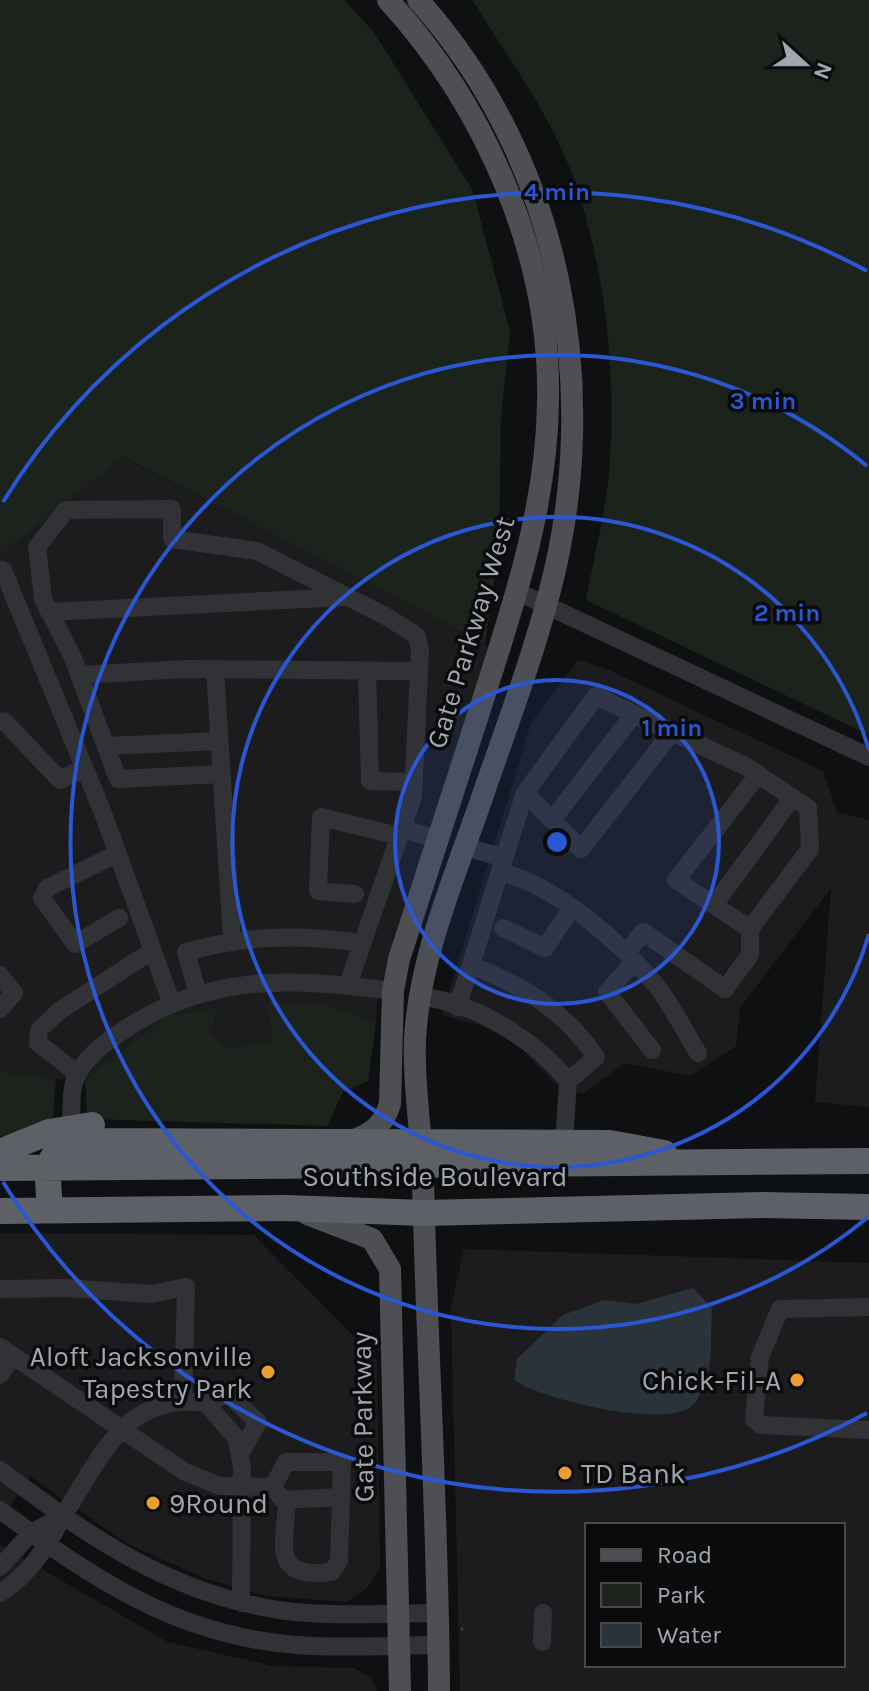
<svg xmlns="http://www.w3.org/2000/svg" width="869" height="1691" viewBox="0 0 869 1691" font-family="Karla,sans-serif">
<rect width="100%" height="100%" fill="#0f1011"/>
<path fill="#1c1c1e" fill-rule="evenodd" d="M 122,457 L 485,644 L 489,650 L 395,934 L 377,1005 L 376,1023 L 325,1003 L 269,1001 L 273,1042 L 225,1048 L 210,1032 L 219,1009 L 166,1016 L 85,1079 L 56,1079 L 0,1071 L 0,555 Z
M 578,660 L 607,669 L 823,771 L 837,812 L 869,820 L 869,1107 L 815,1102 L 831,888 L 740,1008 L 736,1046 L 690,1076 L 625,1063 L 583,1094 L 556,1085 L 517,1044 L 482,1026 L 442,1015 L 531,723 Z
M 0,1233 L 254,1235 L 377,1360 L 380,1568 L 368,1587 L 347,1602 L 267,1596 L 206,1579 L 126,1543 L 30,1476 L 0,1522 Z
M 464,1249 L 869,1263 L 869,1691 L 460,1691 L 451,1307 ZM 587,1525 L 843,1525 L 843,1665 L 587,1665 Z
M 0,1545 L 168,1642 L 273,1666 L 355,1668 L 371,1678 L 377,1691 L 0,1691 Z"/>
<path fill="#1c231c" d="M 0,0 L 344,0 L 374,32 L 473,191 L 510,332 L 501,417 L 499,547 L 485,644 L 123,457 L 0,555 Z
M 472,0 L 869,0 L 869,735 L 586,600 C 594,555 607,508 610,462 C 616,366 605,265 572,174 C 549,112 507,56 472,0 Z
M 268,1001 L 325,1003 L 376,1023 L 368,1081 L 342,1093 L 328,1126 L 87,1119 L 85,1079 L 166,1016 L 219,1008 L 210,1032 L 225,1048 L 272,1042 Z
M 0,1071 L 56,1079 L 53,1117 L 22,1137 L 0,1136 Z"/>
<path fill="#2a3339" d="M 693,1288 L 712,1308 C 710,1340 715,1376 695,1403 C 673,1432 540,1399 514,1380 L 517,1359 L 563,1315 L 604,1300 L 636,1304 Z"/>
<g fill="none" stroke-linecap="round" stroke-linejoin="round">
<path stroke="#37393d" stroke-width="2" stroke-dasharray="4 6" stroke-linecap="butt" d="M 462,1627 L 462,1635"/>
<path stroke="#313236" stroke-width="18" d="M 3,570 L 103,813 L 172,1004
M 518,592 L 869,757
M 49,612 L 344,597
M 215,670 L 232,940
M 367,671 L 370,781 L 414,782
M 80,675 L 186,669 L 419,671
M 0,722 L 4,721 L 60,780 L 84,768
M 672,732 L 747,767 L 808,808 L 810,849 L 750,929 L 676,880 L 758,775
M 106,746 L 219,741
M 222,774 L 118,779 L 73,658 L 43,599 L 37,547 L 66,510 L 172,509 L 172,539 L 257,551 L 389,618 L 417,636 L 420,651 L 413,796 L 348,985
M 552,820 L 634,714
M 402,829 L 437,839
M 466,847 L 504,858 L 525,793 L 596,696 L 672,732 L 581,849 L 525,793
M 117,854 L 47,888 L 42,898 L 75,944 L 119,918
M 504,858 L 471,965 C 523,986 563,1009 596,1057 L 568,1081 L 564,1143
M 500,872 C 555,885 619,941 655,984 C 672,1005 684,1030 698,1053
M 355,894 L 318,891 L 321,817 L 399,836
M 714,905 L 793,797
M 503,928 L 545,948 L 571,909
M 626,953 L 643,932 L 725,989 L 750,955 L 750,929
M 634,962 L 607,992 L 652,1050
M 0,975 L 14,993 L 0,1009
M 198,994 L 186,952 C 246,935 301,934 362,943
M 423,997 C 476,1003 535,1040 568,1081
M 457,1007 L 471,965
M 78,1074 L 38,1043 L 39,1030 L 59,1011 L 152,951
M 71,1126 C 72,1113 70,1096 74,1083 C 80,1062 100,1046 118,1034 C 207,972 290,978 393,991
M 0,1289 L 67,1288 L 151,1294 L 186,1287 L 183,1399
M 869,1307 L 780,1309 L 760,1357 L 754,1419 L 761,1425 L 869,1430
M 0,1347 L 185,1472 L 220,1486 L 273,1487 L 283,1500 L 341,1497 L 342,1462 L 286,1462 L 273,1487
M 0,1375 L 13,1356
M 206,1403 L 228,1394 L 258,1422 L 240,1454
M 0,1470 C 88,1536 173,1596 286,1611 C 336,1617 387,1613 438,1613
M 287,1499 C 285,1547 270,1579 332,1572 L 339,1561 L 341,1497
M 0,1510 C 94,1579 177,1636 297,1645 C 344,1649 392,1645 439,1645
M 63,1516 C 101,1458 125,1391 206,1403 L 237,1439 L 242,1468 L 241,1603
M 0,1567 L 31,1533 L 63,1516 C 47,1547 30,1574 0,1593
M 542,1642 L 543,1613"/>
<path stroke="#4d4f55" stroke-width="22" d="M 418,0 C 562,160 604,389 549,594 C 532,659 508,723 486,786 C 459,867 419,954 415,1040 C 413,1086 422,1134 423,1181 C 427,1351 438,1521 439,1691
M 349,1142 C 371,1134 383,1127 390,1104 L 393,991 L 399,959 C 426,875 453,791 481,706 C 513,606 547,507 548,401 C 551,255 485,106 388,0
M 307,1214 L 372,1239 L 390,1269 L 400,1691"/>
<path stroke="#5d6066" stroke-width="26" d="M 0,1152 L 49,1132 L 92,1125
M 0,1168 L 869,1161
M 50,1209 C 47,1166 41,1148 91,1141 L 610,1143 L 664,1153
M 0,1211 L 286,1208 L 424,1213 L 762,1205 L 869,1207"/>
</g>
<circle cx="557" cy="842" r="162" fill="#2a57d4" fill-opacity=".12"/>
<g fill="none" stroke="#2a57d4" stroke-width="4">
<circle cx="557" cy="842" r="162"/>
<path d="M869 934A325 325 0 1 1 869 750"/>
<path d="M867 1218A487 487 0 1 1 867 466"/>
<path d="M867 1413A650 650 0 0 1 3 1182M3 502A650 650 0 0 1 867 271"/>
</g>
<g fill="#eb9e2e" stroke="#0b0b0c" stroke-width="3">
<circle cx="268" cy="1372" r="8"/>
<circle cx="797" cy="1380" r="8"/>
<circle cx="565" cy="1473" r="8"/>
<circle cx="153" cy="1503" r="8"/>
</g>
<g text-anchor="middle" stroke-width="7" stroke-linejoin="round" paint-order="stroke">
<g font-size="28" fill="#a1a7b1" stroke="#0b0b0c">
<text transform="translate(470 632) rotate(-73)" y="10">Gate Parkway West</text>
<text x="435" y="1186">Southside Boulevard</text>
<text transform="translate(362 1417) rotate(-91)" y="10">Gate Parkway</text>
</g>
<g font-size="28" fill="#a1a7b1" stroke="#0b0b0c" text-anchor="end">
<text x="252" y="1366">Aloft Jacksonville<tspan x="252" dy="32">Tapestry Park</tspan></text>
<text x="781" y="1390">Chick-Fil-A</text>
<text x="581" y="1483" text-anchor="start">TD Bank</text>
<text x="169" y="1513" text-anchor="start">9Round</text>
</g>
</g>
<circle cx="557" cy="842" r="12" fill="#2a57d4" stroke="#0b0b0c" stroke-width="4"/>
<g font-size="24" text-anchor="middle" font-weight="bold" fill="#2a57d4" stroke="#0b0b0c" stroke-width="7" stroke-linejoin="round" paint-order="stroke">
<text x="557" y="200">4 min</text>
<text x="763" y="409">3 min</text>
<text x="787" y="621">2 min</text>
<text x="672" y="736">1 min</text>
</g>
<rect x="585" y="1523" width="260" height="144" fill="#0b0b0c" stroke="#47494e" stroke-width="2"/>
<rect x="601" y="1549" width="40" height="12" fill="#4d4f55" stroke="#47494e" stroke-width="2"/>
<text x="657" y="1563" font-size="24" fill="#a1a7b1">Road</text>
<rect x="601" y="1583" width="40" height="24" fill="#1c231c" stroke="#47494e" stroke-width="2"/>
<text x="657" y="1603" font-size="24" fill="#a1a7b1">Park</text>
<rect x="601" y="1623" width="40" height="24" fill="#2a3339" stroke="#47494e" stroke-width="2"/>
<text x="657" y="1643" font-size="24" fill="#a1a7b1">Water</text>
<g transform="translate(805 64) rotate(111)" stroke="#0b0b0c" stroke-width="6" paint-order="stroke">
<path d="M0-6L14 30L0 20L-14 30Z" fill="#a1a7b1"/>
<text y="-12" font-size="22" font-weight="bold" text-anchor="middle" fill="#a1a7b1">N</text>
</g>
</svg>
